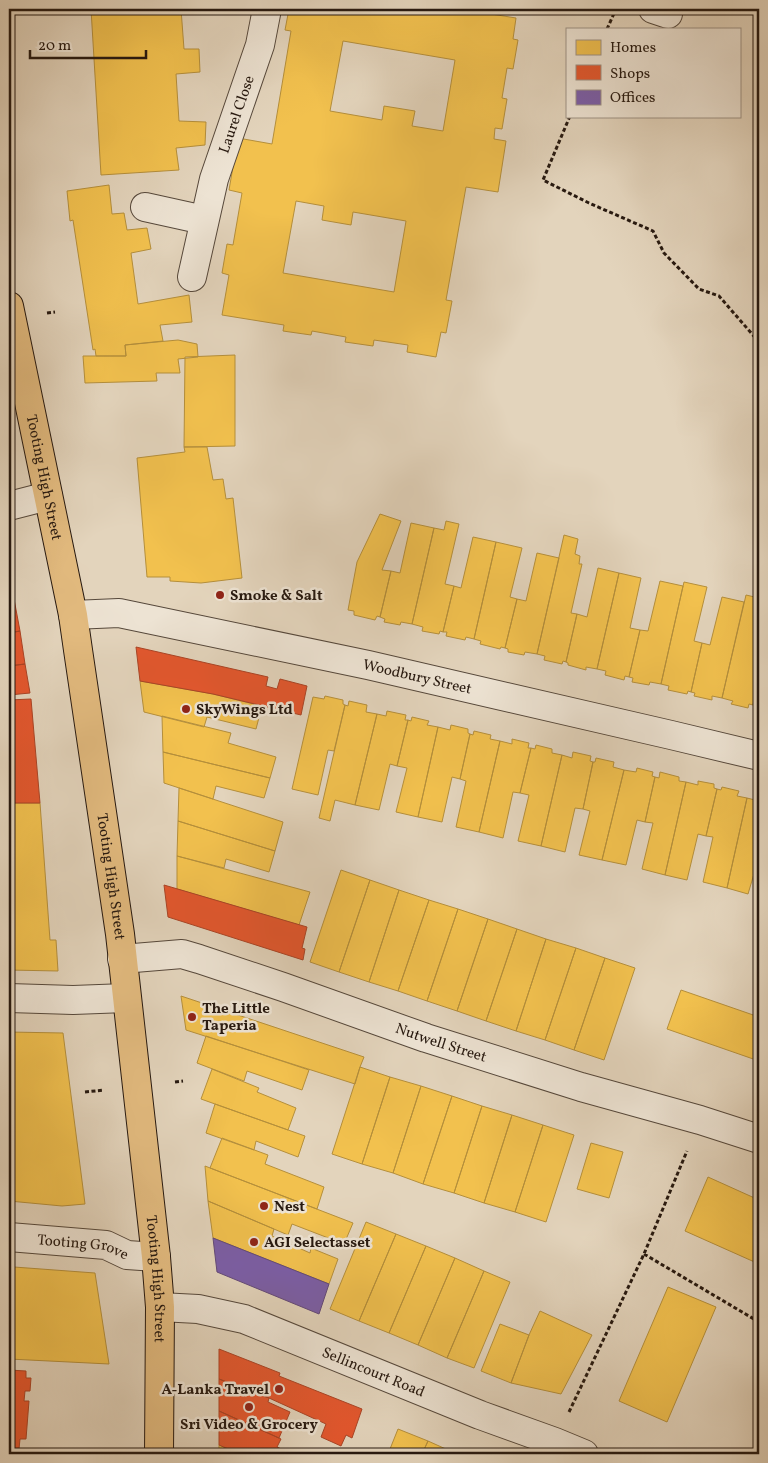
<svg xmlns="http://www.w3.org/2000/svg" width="768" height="1463" viewBox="0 0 768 1463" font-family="Vollkorn,serif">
<rect width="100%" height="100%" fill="#e3d4bc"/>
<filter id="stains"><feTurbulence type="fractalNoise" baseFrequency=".004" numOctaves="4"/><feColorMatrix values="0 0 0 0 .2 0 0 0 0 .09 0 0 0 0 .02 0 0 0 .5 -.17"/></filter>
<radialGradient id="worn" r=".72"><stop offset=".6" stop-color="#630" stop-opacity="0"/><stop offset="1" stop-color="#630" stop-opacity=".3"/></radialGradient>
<path fill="#f2c14e" stroke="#b58f3b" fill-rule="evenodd" d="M 91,9 L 181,9 L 184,49 L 199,49 L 200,72 L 176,74 L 179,121 L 206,122 L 205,145 L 176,148 L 179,170 L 101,175 Z
M 289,9 L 460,9 L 516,18 L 513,39 L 518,40 L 513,69 L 507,68 L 502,98 L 507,99 L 502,129 L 495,128 L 494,139 L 506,141 L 498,192 L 466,187 L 446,300 L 452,301 L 446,333 L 441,332 L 436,357 L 407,352 L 408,345 L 374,340 L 373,346 L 345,342 L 346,337 L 312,331 L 311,335 L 283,331 L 284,325 L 222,315 L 229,275 L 222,273 L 227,244 L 233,245 L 242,193 L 229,190 L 238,138 L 272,144 L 291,31 L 285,30 ZM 343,41 L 455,60 L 443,131 L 412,126 L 415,111 L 384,106 L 382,120 L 330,111 ZM 296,201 L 324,206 L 322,220 L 351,225 L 353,212 L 406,221 L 394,292 L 283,273 Z
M 109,185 L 112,214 L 124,213 L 127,230 L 147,228 L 151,249 L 131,253 L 138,304 L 189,295 L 192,322 L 160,325 L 163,341 L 125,345 L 126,356 L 96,356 L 95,349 L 93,350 L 73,220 L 70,221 L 67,191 Z
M 178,340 L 197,344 L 198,357 L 178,359 L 180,373 L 156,373 L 157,381 L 85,383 L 83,356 L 126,356 L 125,345 Z
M 235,355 L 235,446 L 184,447 L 185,357 Z
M 184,447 L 207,447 L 213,480 L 223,479 L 226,499 L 233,498 L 242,578 L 201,583 L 170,581 L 170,577 L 147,577 L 137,458 L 185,452 Z
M 380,514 L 401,521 L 382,570 L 391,571 L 380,617 L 377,616 L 375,620 L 354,615 L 354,611 L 348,610 L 357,562 Z
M 446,521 L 459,524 L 445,584 L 454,586 L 443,632 L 440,631 L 439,634 L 422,631 L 423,627 L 412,624 L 434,528 L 444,530 Z
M 411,523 L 434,528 L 412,624 L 401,622 L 400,625 L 384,622 L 385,619 L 380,617 L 391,571 L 400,573 Z
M 564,535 L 578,539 L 575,554 L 580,556 L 579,564 L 582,564 L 571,613 L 577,614 L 566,662 L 563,661 L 562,664 L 544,660 L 545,656 L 537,654 Z
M 473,537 L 496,542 L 474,639 L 466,637 L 465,640 L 446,636 L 447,632 L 443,632 L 454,586 L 461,588 Z
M 496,542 L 522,548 L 510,597 L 517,599 L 505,648 L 501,647 L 500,649 L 480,644 L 481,641 L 474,639 Z
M 537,553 L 559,558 L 537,654 L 525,652 L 524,655 L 508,652 L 508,649 L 505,648 L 517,599 L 526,601 Z
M 598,568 L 619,573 L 597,669 L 586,667 L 586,670 L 568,665 L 568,663 L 566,662 L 577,614 L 587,617 Z
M 619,573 L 641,578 L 630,628 L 640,630 L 629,677 L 625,676 L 624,680 L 605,675 L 606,671 L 597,669 Z
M 660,581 L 683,586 L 661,684 L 650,682 L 649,685 L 632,682 L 633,678 L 629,677 L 640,630 L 648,631 Z
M 684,582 L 707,587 L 694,641 L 702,643 L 691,692 L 688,691 L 687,694 L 668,690 L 669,686 L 661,684 Z
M 746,595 L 759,598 L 759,648 L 757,658 L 759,659 L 759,677 L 753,705 L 749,704 L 748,708 L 731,704 L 733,701 L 722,698 Z
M 722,597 L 744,602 L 722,698 L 712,696 L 712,700 L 694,696 L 695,693 L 691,692 L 702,643 L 710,645 Z
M 759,677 L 759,712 L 754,710 L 755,706 L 753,705 Z
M 140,681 L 213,694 L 262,706 L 256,729 L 207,717 L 204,727 L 144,712 Z
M 325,696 L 343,700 L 343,704 L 345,705 L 334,751 L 328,750 L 318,795 L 292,789 L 313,697 L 324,699 Z
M 349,701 L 367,705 L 366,712 L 377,714 L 355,805 L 335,800 L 330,821 L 319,818 L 345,705 L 348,706 Z
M 387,711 L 406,715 L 405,720 L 408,720 L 397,766 L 390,764 L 379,810 L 355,805 L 377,714 L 386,716 Z
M 162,716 L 231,733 L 228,743 L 276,757 L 270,778 L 163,752 Z
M 412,717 L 429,721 L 427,725 L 438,727 L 418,817 L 396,812 L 407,768 L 397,766 L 408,720 L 411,721 Z
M 451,725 L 468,729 L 468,733 L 470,734 L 460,779 L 452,777 L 442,822 L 418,817 L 438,727 L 450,730 Z
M 474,731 L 491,735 L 490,739 L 500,741 L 479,832 L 456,827 L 466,781 L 460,779 L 470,734 L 473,735 Z
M 512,739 L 529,743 L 528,748 L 531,748 L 520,793 L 513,792 L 503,838 L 479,832 L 500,741 L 512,744 Z
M 536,745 L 552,749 L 552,753 L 562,755 L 541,846 L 518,841 L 529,795 L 520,793 L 531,748 L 535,749 Z
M 163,752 L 270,778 L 264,798 L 216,786 L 213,799 L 164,783 Z
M 573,752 L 591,756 L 590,761 L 593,762 L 583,809 L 575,808 L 565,852 L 541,846 L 562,755 L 572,758 Z
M 596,758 L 614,762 L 613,767 L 624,770 L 602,860 L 579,855 L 590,811 L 583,809 L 593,762 L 595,762 Z
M 637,768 L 653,772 L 652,776 L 655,777 L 645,822 L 637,820 L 626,865 L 602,860 L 624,770 L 636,772 Z
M 660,772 L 679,777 L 679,781 L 686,782 L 665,875 L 642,869 L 653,823 L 645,822 L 655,777 L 659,778 Z
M 698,781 L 714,784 L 714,788 L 717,789 L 706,836 L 698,834 L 687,880 L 665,875 L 686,782 L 698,785 Z
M 722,787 L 739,791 L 737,796 L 747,798 L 727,888 L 703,882 L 713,837 L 706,836 L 717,789 L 721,790 Z
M 179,788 L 283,822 L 275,851 L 178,821 Z
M 747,798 L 759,801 L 759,857 L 748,894 L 727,888 Z
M 9,803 L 40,803 L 50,940 L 56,940 L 58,971 L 9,970 Z
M 178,821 L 275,851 L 269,872 L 226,859 L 224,868 L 177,856 Z
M 177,856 L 310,892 L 299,925 L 177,889 Z
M 341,870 L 370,880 L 339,972 L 310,962 Z
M 370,880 L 399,890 L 369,982 L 339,972 Z
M 759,885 L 759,898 L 755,896 Z
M 399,890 L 429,900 L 398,991 L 369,982 Z
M 429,900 L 458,909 L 427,1001 L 398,991 Z
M 458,909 L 488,919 L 457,1011 L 427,1001 Z
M 488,919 L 517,929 L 486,1021 L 457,1011 Z
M 517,929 L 546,939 L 516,1031 L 486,1021 Z
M 546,939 L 576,948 L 545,1040 L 516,1031 Z
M 576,948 L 605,958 L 574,1050 L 545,1040 Z
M 605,958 L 635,968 L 604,1060 L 574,1050 Z
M 681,990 L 759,1017 L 759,1061 L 667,1029 Z
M 181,996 L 364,1057 L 360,1067 L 355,1084 L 186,1030 Z
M 9,1032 L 63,1033 L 85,1204 L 62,1206 L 9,1201 Z
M 206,1036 L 309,1070 L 302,1090 L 247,1071 L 244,1081 L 197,1063 Z
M 360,1067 L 390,1077 L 362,1164 L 332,1154 Z
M 212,1069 L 259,1088 L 257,1092 L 296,1108 L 288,1130 L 201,1099 Z
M 390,1077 L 421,1086 L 393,1173 L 362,1164 Z
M 421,1086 L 452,1096 L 423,1184 L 393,1173 Z
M 452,1096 L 482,1106 L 454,1193 L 423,1184 Z
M 215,1104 L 305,1136 L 298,1157 L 256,1141 L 254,1150 L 206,1133 Z
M 482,1106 L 512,1115 L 484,1203 L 454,1193 Z
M 512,1115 L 543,1125 L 515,1212 L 484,1203 Z
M 543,1125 L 574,1135 L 546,1222 L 515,1212 Z
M 222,1138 L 268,1155 L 265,1164 L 324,1187 L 317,1209 L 210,1168 Z
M 591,1143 L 623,1152 L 609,1198 L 577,1189 Z
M 205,1166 L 353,1223 L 344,1244 L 292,1224 L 288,1235 L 208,1201 Z
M 708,1177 L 759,1200 L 759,1264 L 685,1231 Z
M 208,1201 L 274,1229 L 272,1236 L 310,1253 L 311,1248 L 338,1259 L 329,1284 L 213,1238 Z
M 366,1222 L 396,1234 L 359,1321 L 330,1309 Z
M 396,1234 L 426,1246 L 389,1333 L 359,1321 Z
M 426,1246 L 455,1258 L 418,1345 L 389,1333 Z
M 455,1258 L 484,1271 L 447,1358 L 418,1345 Z
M 14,1267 L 95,1273 L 109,1364 L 9,1359 L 9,1279 L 13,1276 Z
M 484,1271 L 510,1282 L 474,1368 L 447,1358 Z
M 668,1287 L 716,1307 L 667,1422 L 619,1401 Z
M 540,1311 L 592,1335 L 561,1394 L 511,1383 L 529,1335 Z
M 500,1324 L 529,1335 L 511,1383 L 481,1371 Z
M 398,1429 L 428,1441 L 422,1454 L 388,1454 Z
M 428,1441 L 457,1454 L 422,1454 Z
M 219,1445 L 240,1454 L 219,1454 Z"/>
<path fill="#e4572e" stroke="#ab4425" d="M 9,571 L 14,599 L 9,600 Z
M 14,599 L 20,631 L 9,633 L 9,600 Z
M 20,631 L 25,664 L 9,666 L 9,633 Z
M 136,647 L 268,677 L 266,686 L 277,689 L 280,679 L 307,686 L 301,715 L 213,694 L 140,681 Z
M 25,664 L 30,693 L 9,695 L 9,666 Z
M 31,699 L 40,803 L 9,803 L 9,700 Z
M 164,885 L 307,927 L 302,948 L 305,949 L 303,960 L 168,917 Z
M 219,1349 L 280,1373 L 279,1376 L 362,1409 L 352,1438 L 346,1435 L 341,1446 L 321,1437 L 326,1424 L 269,1398 L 219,1379 Z
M 9,1370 L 26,1371 L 26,1378 L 31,1378 L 30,1391 L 25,1391 L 24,1401 L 29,1401 L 26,1439 L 20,1439 L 19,1449 L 24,1449 L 24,1454 L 9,1454 Z
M 219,1379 L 269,1398 L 268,1402 L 290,1412 L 279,1438 L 219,1411 Z
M 219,1411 L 281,1439 L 277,1447 L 292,1454 L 240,1454 L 219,1445 Z
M 333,1450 L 343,1454 L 331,1454 Z"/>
<path fill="#7b5ea7" stroke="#62497a" d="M 213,1238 L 329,1284 L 319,1314 L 217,1272 Z"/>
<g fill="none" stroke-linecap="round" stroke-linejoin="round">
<g stroke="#56483b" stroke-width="30">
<g id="minor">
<path d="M 653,9 L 668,14"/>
<path d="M 145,207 L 204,220"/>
<path id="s1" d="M 192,277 L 214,179 L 260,45 L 267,9"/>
<path d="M 9,506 L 48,496"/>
<path id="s2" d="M 73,615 L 119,613 L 368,665 L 671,735 L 759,756"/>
<path id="s3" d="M 122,959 L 182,954 L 199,959 L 283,987 L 426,1038 L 581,1087 L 700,1120 L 759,1139"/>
<path d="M 9,998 L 73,1000 L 126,998"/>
<path id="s4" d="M 9,1237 L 106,1245 L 127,1255 L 156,1257"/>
<path id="s5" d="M 160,1307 L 198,1309 L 244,1319 L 480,1415 L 555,1442 L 584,1454"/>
</g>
</g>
<g stroke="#271910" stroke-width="30">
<g id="highway">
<path id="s6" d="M 9,306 L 73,615 L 78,650 L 120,934 L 156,1257 L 160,1307 L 159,1454"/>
</g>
</g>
<path stroke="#271910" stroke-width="3" stroke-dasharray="4 2.5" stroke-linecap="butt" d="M 607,29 L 616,9
M 570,116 L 543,180 L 589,203 L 653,231 L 664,253 L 699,289 L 719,296 L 759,342
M 47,313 L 55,312
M 175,1082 L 183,1081
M 85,1092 L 104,1090
M 644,1254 L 759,1322
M 569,1412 L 644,1254 L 687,1151"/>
<use href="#minor" stroke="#ede3d3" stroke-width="28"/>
<use href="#highway" stroke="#e2ba7e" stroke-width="28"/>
</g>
<g fill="#8f2418" stroke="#ede3d3" stroke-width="2">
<circle cx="220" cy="595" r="5"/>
<circle cx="186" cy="709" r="5"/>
<circle cx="192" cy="1017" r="5"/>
<circle cx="264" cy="1206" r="5"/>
<circle cx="254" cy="1242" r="5"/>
<circle cx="279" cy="1389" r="5"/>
<circle cx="249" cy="1407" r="5"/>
</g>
<g text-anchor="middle" stroke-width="5" stroke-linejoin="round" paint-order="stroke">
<g font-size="15" fill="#271910" stroke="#ede3d3">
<text dy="5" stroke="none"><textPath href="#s1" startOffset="169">Laurel Close</textPath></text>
<text dy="5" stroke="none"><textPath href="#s6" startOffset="175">Tooting High Street</textPath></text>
<text dy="5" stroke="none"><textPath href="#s2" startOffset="351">Woodbury Street</textPath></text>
<text dy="5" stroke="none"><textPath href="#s6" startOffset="580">Tooting High Street</textPath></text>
<text dy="5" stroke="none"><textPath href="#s3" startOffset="334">Nutwell Street</textPath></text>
<text dy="5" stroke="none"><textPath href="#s4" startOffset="75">Tooting Grove</textPath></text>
<text dy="5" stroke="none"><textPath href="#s6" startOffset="985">Tooting High Street</textPath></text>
<text dy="5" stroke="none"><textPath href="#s5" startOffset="225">Sellincourt Road</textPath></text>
</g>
<g font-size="15" font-weight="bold" fill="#271910" stroke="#ede3d3" text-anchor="start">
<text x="230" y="600">Smoke &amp; Salt</text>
<text x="196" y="714">SkyWings Ltd</text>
<text x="202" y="1013">The Little<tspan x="202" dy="17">Taperia</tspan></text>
<text x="274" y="1211">Nest</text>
<text x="264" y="1247">AGI Selectasset</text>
<text x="269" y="1394" text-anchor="end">A-Lanka Travel</text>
<text x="249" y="1429" text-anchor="middle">Sri Video &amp; Grocery</text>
</g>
</g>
<rect width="768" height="1463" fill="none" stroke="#e3d4bc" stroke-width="30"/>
<rect x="10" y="10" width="748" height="1443" fill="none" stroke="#271910" stroke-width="2.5"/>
<rect x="15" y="15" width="738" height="1433" fill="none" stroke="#271910"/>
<rect x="566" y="28" width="175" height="90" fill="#ede3d3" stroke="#9e9285"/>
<rect x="576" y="40" width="25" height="15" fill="#f2c14e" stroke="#9e9285"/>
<text x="610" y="52" font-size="15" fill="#271910">Homes</text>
<rect x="576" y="65" width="25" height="15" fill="#e4572e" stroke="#9e9285"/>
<text x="610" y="78" font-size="15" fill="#271910">Shops</text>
<rect x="576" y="90" width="25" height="15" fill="#7b5ea7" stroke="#9e9285"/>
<text x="610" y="102" font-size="15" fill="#271910">Offices</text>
<path d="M30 50v8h116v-8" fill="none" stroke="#271910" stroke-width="2.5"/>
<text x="38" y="50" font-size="15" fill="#271910" stroke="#ede3d3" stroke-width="4" paint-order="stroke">20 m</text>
<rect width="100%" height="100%" filter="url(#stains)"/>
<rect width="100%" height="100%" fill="url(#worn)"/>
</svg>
